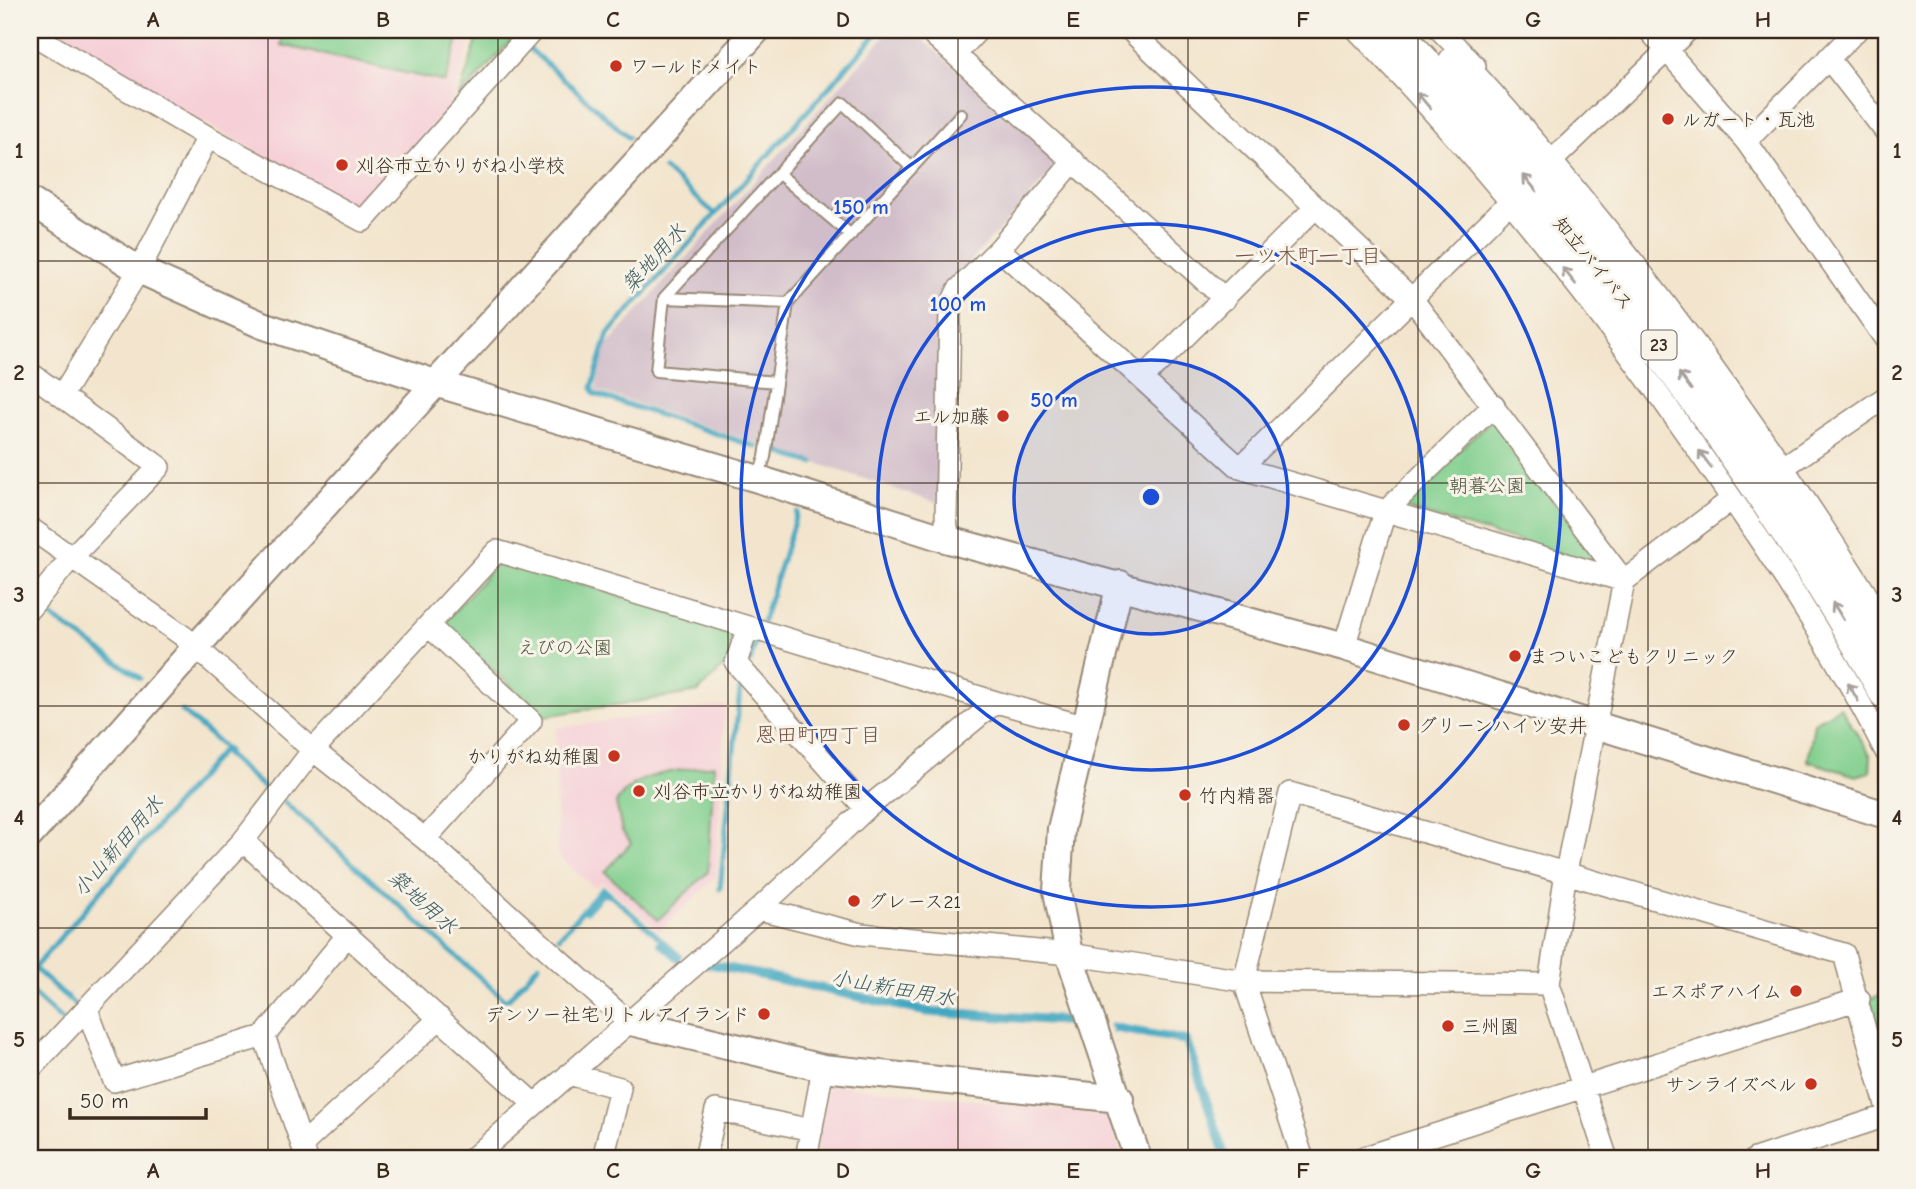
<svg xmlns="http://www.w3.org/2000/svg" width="1916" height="1189" viewBox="0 0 1916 1189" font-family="'Comic Neue','Klee One',sans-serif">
<rect width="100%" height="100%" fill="#f7f3e8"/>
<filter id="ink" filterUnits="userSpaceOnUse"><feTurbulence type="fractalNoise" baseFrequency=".0143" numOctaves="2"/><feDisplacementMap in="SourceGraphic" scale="14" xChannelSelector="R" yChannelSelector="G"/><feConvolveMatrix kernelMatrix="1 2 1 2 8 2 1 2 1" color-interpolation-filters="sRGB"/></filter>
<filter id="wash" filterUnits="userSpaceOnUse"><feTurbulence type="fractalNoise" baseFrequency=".00686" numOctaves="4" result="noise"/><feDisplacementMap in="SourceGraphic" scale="28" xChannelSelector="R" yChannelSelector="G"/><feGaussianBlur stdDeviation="1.57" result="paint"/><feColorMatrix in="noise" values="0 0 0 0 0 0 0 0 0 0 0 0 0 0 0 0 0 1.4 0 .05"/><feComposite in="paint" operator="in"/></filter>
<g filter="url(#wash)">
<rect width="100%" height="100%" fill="#f3e5cd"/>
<path fill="#f6cfd7" d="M 57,30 L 474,30 L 447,118 L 361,211 L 55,38 Z
M 725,705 L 716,877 L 659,931 L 602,881 L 595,888 L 557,855 L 556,728 Z
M 828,1084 L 1109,1115 L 1123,1159 L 814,1159 Z"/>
<path fill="#d1bdc9" d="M 890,30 L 912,30 L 1062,161 L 940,295 L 946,506 L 596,390 L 605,348 Z"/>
<path fill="#81cf8e" stroke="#5e7c56" stroke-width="2" d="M 285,30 L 461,30 L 445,82 L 281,45 Z
M 480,30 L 521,30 L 458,99 Z
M 1492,419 L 1595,555 L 1591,562 L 1406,509 L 1406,500 Z
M 509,562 L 738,632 L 729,661 L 698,692 L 545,716 L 446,629 L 446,621 L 497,563 Z
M 1840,707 L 1871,756 L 1870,772 L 1856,776 L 1808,761 L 1814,723 Z
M 714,765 L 708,872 L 658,920 L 605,872 L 631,843 L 622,831 L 616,803 C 633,771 681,771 714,765 Z
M 1886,994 L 1886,1053 L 1869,999 Z"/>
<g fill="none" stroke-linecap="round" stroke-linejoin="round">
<path stroke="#42a8c2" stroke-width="5" d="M 530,49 L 628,137
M 664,169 L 715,214
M 757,447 L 595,394 L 592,388 L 608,334 L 880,30
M 774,451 L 813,463
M 49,615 L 140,678
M 763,621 L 797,512
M 750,662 L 757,637
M 182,711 L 228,751
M 284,802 L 504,999 L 508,999 L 539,964
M 720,889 L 740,690
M 586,912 L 604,893 L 608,896
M 559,937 L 603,888 L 680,956
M 659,943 L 678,960
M 710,962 L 926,1009 L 1074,1019
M 706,965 L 926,1014 L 1077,1024
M 30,991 L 63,1021
M 76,1006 L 34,968 L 222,751 L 270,793
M 1111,1025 L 1188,1039 L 1228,1159
M 1114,1030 L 1185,1042 L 1224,1159"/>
</g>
</g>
<g filter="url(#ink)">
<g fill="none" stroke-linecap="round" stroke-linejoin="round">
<g stroke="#978876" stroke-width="14">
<path id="service" d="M 779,174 L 851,235
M 664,298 L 788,303
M 776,382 L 656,371 L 664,298 L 843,103 L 912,168
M 758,479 L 765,457 L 788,303 L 961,114"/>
</g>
<g stroke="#978876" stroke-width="24">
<path id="minor" d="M 928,30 L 1225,299
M 1130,30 L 1413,300 L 1624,581
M 1357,30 C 1484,161 1598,306 1702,456 C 1769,551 1833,648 1886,752
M 1440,30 L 1475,66
M 1649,30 L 1746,141 L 1886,340
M 30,33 L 208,137 L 363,221 L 533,30
M 957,53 L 978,30
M 1828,58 L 1886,132
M 1746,141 L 1857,30
M 1559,154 L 1688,30
M 999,249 L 1240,468 L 1624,581
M 30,373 L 159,467 L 71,558 L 30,608
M 1143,378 L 1315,208
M 62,395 L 139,270 L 208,137
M 1791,462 L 1886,397
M 1240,468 L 1510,202
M 30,528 L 183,636 L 313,750 L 425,839 L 627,1021
M 949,540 L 946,520 L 950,307 L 958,290 L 999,249 L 1074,161
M 748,627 L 736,663 L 866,809
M 1344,647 L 1385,512 L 1494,405
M 425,839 L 531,721 L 430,627
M 243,841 L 534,1104
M 759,909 L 861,934 L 1069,954 L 1244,981 L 1549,984 L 1566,872 L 1624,581 L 1732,499
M 1549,984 L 1607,1159
M 87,1009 L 114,1081 L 264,1036 L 346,937
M 264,1036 L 307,1159
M 30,1069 L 243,841 L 313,750 L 497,551 L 996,702
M 569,1074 L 620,1088 L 603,1159
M 303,1144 L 440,1018
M 472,1159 L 759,909 L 866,809 L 996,702 L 1087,727
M 705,1159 L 716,1110 L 812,1130
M 806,1159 L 823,1068
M 1303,1159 L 1244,981 L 1290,793 L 1844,954 L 1886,1105
M 1359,1159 L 1859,999
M 1755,1159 L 1886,1116"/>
</g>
<g stroke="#978876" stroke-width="30">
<path id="tertiary" d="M 30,201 L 139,270 L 262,325 L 435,383 L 758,479 L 949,540 L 1344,647 L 1886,815
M 1120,584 L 1061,829 L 1057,891 L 1069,954 L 1138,1159
M 30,835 L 195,648 L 757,30
M 627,1021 L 823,1068 L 1120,1099"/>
</g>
<g stroke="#978876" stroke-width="38">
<path id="trunk" d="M 1392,30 C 1523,170 1642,317 1751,475 C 1798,545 1846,616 1886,691
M 1456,63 C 1619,241 1759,434 1886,639"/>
</g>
<use href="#service" stroke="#fff" stroke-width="10"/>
<use href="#minor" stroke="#fff" stroke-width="21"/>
<use href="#tertiary" stroke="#fff" stroke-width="26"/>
<use href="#trunk" stroke="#fff" stroke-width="35"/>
</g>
<defs><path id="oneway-shaft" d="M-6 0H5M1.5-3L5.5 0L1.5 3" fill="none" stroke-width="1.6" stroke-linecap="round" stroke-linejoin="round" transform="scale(1.75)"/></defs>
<g stroke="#a79f9a">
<use href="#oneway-shaft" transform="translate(1424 101) rotate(-130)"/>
<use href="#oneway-shaft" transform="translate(1530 183) rotate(-130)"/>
<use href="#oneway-shaft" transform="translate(1569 276) rotate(-129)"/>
<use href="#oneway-shaft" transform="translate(1685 381) rotate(-126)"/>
<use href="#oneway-shaft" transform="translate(1705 459) rotate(-125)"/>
<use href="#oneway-shaft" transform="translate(1838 611) rotate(-122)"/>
<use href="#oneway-shaft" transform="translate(1853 692) rotate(-120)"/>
</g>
</g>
<path fill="none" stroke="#3b2a1e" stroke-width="2" stroke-opacity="0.55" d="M 268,30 L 268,1159M 498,30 L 498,1159M 728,30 L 728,1159M 958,30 L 958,1159M 1188,30 L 1188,1159M 1418,30 L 1418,1159M 1648,30 L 1648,1159M 30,261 L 1886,261M 30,483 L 1886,483M 30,706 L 1886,706M 30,928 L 1886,928"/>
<circle cx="1151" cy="497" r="137" fill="#1d4ed8" fill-opacity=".12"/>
<g fill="none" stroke="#1d4ed8" stroke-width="3.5">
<circle cx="1151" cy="497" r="137"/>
<circle cx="1151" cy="497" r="273"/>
<circle cx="1151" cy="497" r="410"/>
</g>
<g fill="#c8321e" stroke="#f7f3e8" stroke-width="2.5">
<circle cx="616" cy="66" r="7"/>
<circle cx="1668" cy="119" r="7"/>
<circle cx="342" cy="165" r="7"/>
<circle cx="1003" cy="416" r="7"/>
<circle cx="1515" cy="656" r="7"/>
<circle cx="1404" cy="725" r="7"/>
<circle cx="614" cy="756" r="7"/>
<circle cx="639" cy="791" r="7"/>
<circle cx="1185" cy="795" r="7"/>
<circle cx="854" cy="901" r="7"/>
<circle cx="1796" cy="991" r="7"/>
<circle cx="764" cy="1014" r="7"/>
<circle cx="1448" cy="1026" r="7"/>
<circle cx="1811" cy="1084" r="7"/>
</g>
<g text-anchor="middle" stroke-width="6" stroke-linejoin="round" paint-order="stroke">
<rect fill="#f7f3e8" stroke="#73665b" stroke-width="2" x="1641.5" y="330.5" width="35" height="29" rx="5"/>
<g font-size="18" font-weight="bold" fill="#3b2a1e">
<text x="1659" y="351">23</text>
</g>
<g font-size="19" fill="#3b2a1e" stroke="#f7f3e8" text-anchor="start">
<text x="630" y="73">ワールドメイト</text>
<text x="1682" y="126">ルガート・瓦池</text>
<text x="356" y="172">刈谷市立かりがね小学校</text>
<text x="989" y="423" text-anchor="end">エル加藤</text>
<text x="1529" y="663">まついこどもクリニック</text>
<text x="1418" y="732">グリーンハイツ安井</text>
<text x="600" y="763" text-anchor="end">かりがね幼稚園</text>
<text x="653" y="798">刈谷市立かりがね幼稚園</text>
<text x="1199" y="802">竹内精器</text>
<text x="868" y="908">グレース21</text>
<text x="1782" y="998" text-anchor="end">エスポアハイム</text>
<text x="750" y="1021" text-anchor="end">デンソー社宅リトルアイランド</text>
<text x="1462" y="1033">三州園</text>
<text x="1797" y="1091" text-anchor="end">サンライズベル</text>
</g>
<g font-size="19" fill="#3b2a1e" stroke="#f7f3e8">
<text transform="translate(1594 263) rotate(51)" y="7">知立バイパス</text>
</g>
<g font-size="19" fill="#4c533a" stroke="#f7f3e8">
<text x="1487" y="492">朝暮公園</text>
<text x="565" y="654">えびの公園</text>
</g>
<g font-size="21" fill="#775140" stroke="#f7f3e8">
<text x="1308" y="263">一ツ木町一丁目</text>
<text x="818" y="742">恩田町四丁目</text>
</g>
<g font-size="21" font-style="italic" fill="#3e5c60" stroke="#f7f3e8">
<text transform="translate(654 258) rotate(-48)" y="7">築地用水</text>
<text transform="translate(118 846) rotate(-49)" y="7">小山新田用水</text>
<text transform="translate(423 902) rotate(42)" y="7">築地用水</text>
<text transform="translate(893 988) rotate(10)" y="7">小山新田用水</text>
</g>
</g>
<circle cx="1151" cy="497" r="10" fill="#1d4ed8" stroke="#f7f3e8" stroke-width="3.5"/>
<g font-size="21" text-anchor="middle" font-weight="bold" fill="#1d4ed8" stroke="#f7f3e8" stroke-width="6" stroke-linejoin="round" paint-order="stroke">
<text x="861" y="214">150 m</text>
<text x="958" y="311">100 m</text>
<text x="1054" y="407">50 m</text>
</g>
<rect width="1916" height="1189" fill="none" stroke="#f7f3e8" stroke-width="77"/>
<path d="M70 1108v10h136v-10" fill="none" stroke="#3b2a1e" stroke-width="3.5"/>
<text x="80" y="1108" font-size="21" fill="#3b2a1e" stroke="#f7f3e8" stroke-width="5" paint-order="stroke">50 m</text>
<rect x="38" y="38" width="1840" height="1112" fill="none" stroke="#3b2a1e" stroke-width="2.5"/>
<g font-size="23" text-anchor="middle" font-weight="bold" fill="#3b2a1e">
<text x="153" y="27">A</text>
<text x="383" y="27">B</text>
<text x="613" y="27">C</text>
<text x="843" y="27">D</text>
<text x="1073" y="27">E</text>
<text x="1303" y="27">F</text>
<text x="1533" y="27">G</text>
<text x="1763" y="27">H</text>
<text x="19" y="158">1</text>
<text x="1897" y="158">1</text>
<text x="19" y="380">2</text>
<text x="1897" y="380">2</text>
<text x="19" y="602">3</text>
<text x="1897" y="602">3</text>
<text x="19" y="825">4</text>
<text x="1897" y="825">4</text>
<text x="19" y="1047">5</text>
<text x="1897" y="1047">5</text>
<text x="153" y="1178">A</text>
<text x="383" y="1178">B</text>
<text x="613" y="1178">C</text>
<text x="843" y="1178">D</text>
<text x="1073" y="1178">E</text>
<text x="1303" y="1178">F</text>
<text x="1533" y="1178">G</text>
<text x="1763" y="1178">H</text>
</g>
</svg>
